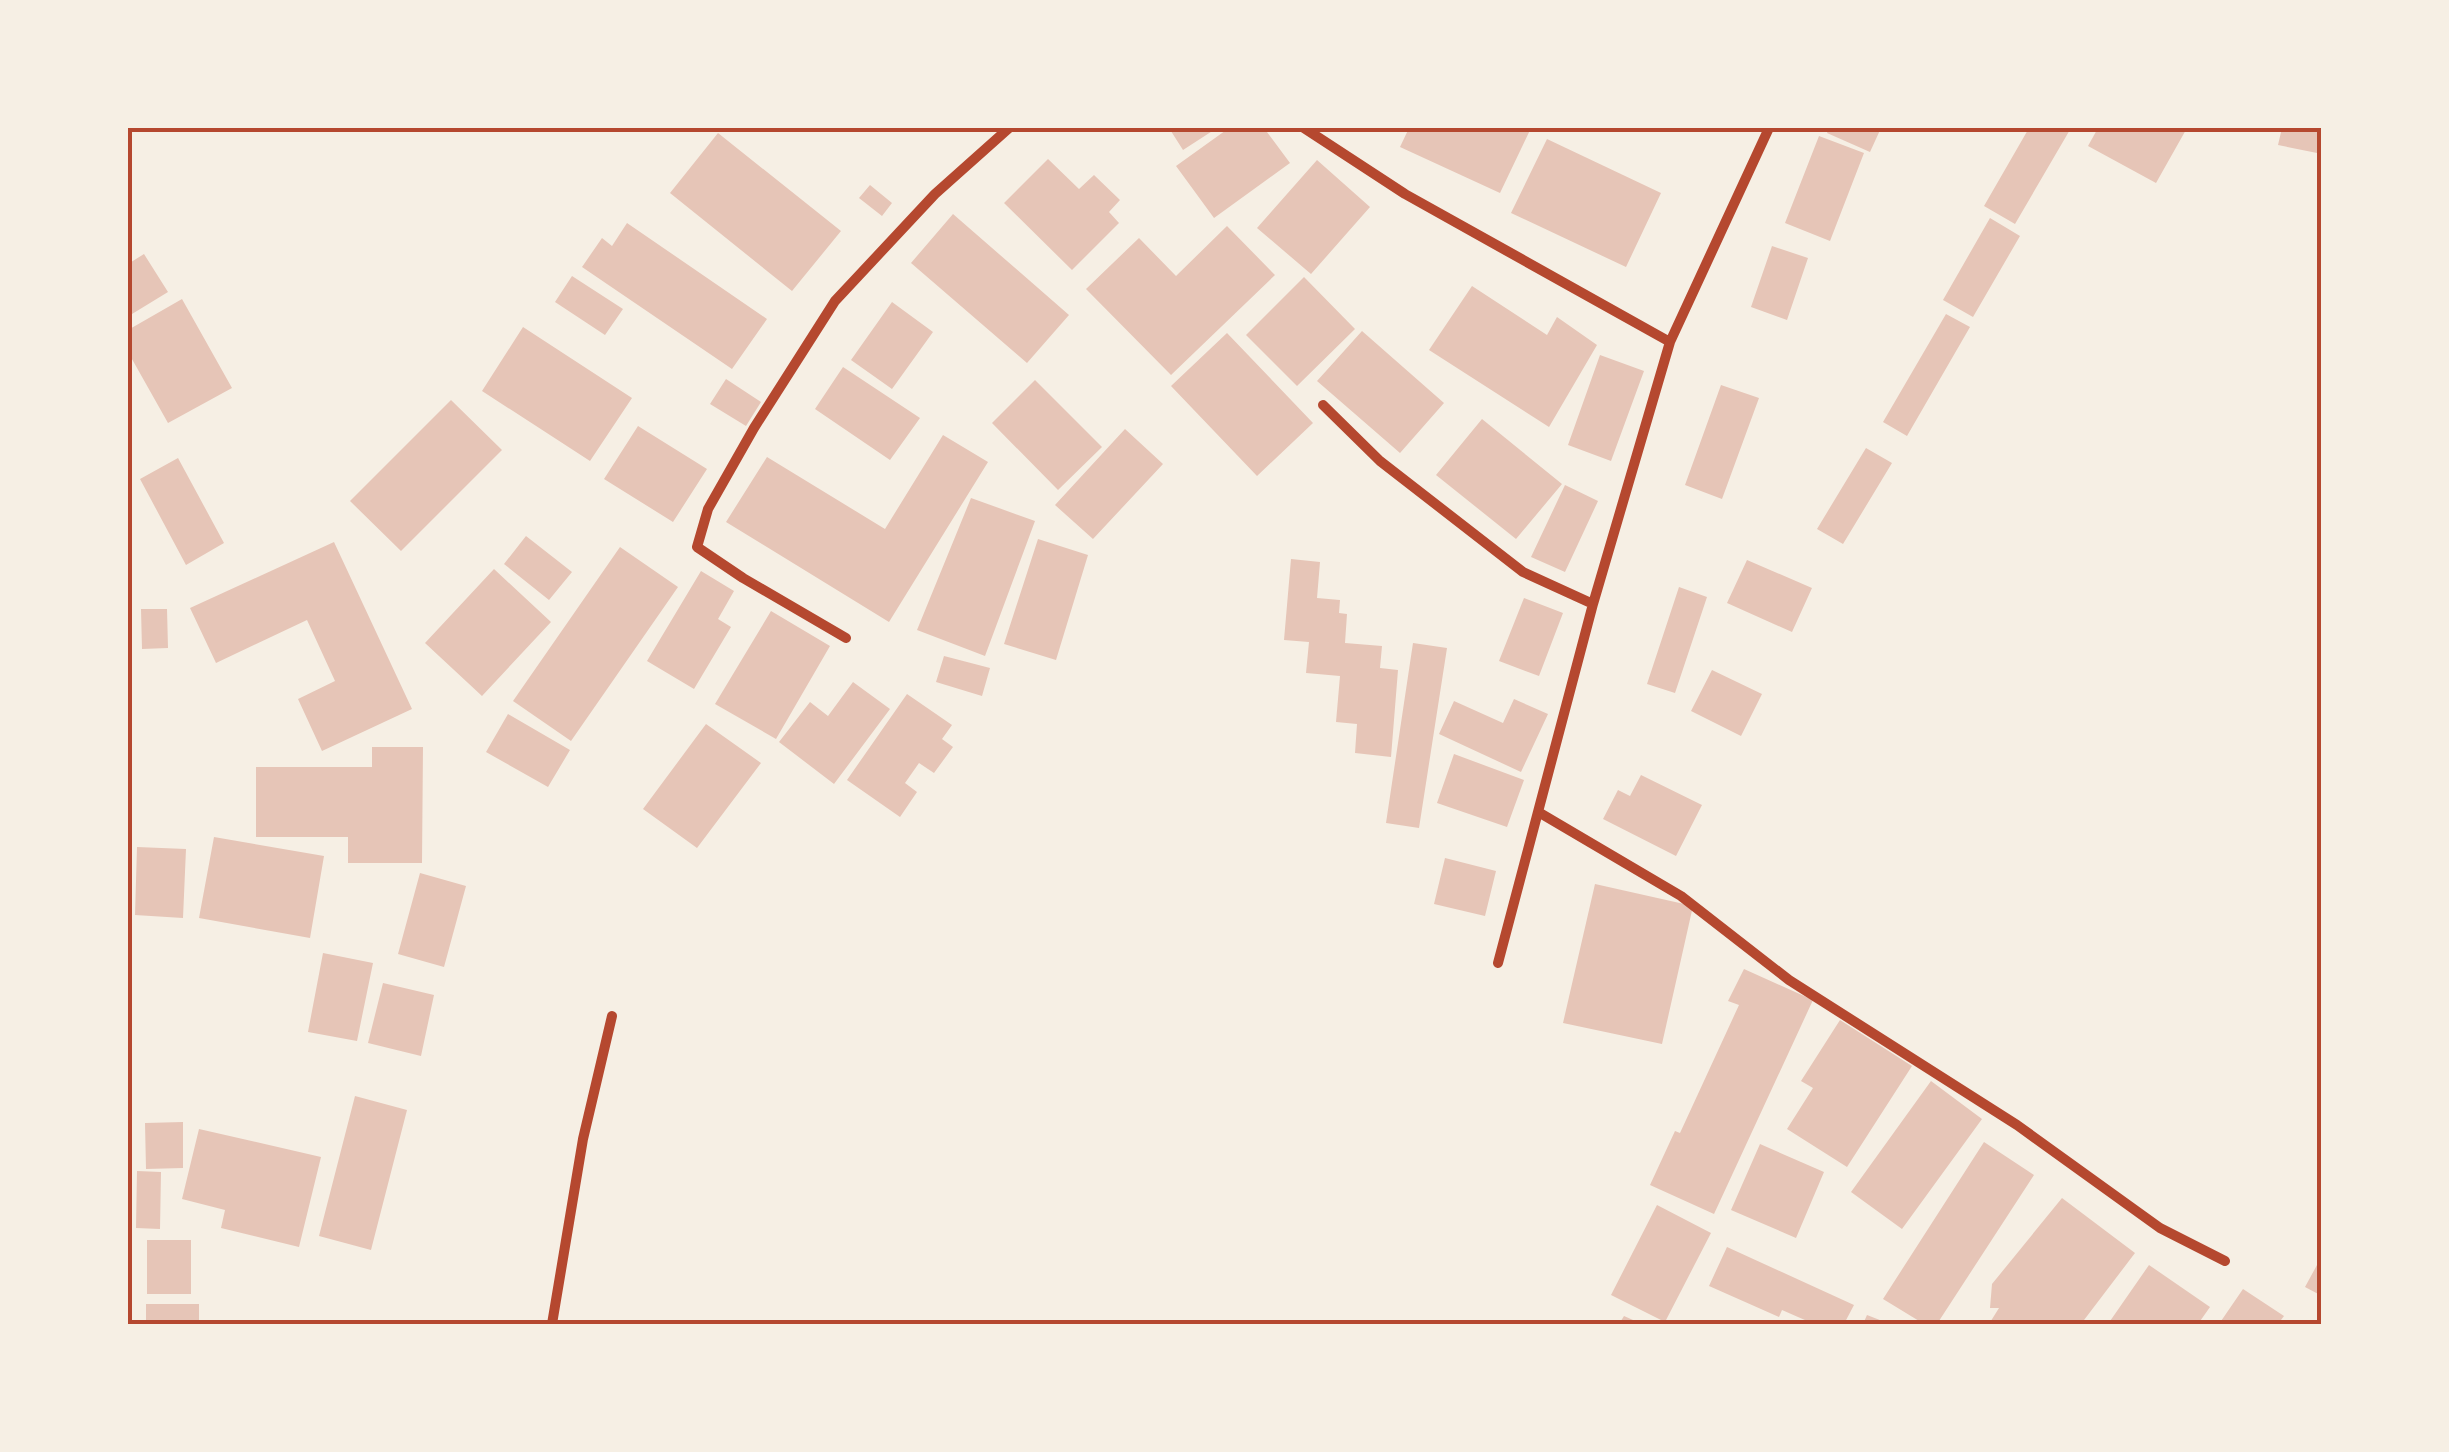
<svg xmlns="http://www.w3.org/2000/svg" width="2449" height="1452" viewBox="0 0 2449 1452" font-family="'Nunito Sans',sans-serif">
<rect width="100%" height="100%" fill="#f6efe4"/>
<path fill="#e6c5b7" d="M 1169,128 L 1217,128 L 1183,150 Z
M 1229,128 L 1264,128 L 1290,163 L 1214,218 L 1176,166 Z
M 1409,128 L 1531,128 L 1500,193 L 1400,147 Z
M 1829,128 L 1881,128 L 1870,152 L 1827,133 Z
M 2029,128 L 2071,128 L 2015,224 L 1984,206 Z
M 2098,128 L 2187,128 L 2156,183 L 2088,146 Z
M 2282,128 L 2322,128 L 2322,154 L 2278,145 Z
M 718,133 L 841,231 L 792,291 L 670,193 Z
M 1819,136 L 1864,153 L 1830,241 L 1785,223 Z
M 1547,139 L 1661,193 L 1626,267 L 1511,213 Z
M 1048,159 L 1079,189 L 1094,175 L 1120,200 L 1109,212 L 1119,223 L 1072,270 L 1004,203 Z
M 1317,160 L 1370,207 L 1311,274 L 1257,228 Z
M 870,185 L 892,203 L 882,216 L 859,198 Z
M 953,214 L 1069,315 L 1027,363 L 911,263 Z
M 1990,218 L 2020,236 L 1973,317 L 1943,300 Z
M 627,223 L 767,319 L 732,369 L 582,267 L 602,238 L 612,246 Z
M 1227,226 L 1275,275 L 1171,375 L 1086,289 L 1139,238 L 1176,276 Z
M 1772,246 L 1808,258 L 1787,320 L 1751,307 Z
M 144,254 L 168,292 L 132,314 L 128,307 L 128,264 Z
M 572,276 L 623,309 L 605,335 L 555,302 Z
M 1304,277 L 1355,329 L 1297,386 L 1246,335 Z
M 1472,286 L 1547,335 L 1557,317 L 1597,345 L 1549,427 L 1429,350 Z
M 182,299 L 232,388 L 168,423 L 128,352 L 128,330 Z
M 892,302 L 933,332 L 892,389 L 851,360 Z
M 1946,314 L 1970,327 L 1907,436 L 1883,422 Z
M 523,327 L 632,398 L 590,461 L 482,391 Z
M 1362,331 L 1444,403 L 1400,453 L 1317,381 Z
M 1227,333 L 1313,423 L 1257,476 L 1171,386 Z
M 1600,355 L 1644,371 L 1611,461 L 1568,445 Z
M 843,367 L 920,418 L 890,460 L 815,409 Z
M 726,379 L 761,402 L 746,426 L 710,404 Z
M 1035,380 L 1102,447 L 1058,490 L 992,423 Z
M 1721,385 L 1759,398 L 1722,499 L 1685,485 Z
M 451,400 L 502,450 L 401,551 L 350,501 Z
M 1482,419 L 1562,484 L 1516,539 L 1436,475 Z
M 638,426 L 707,469 L 673,522 L 604,479 Z
M 1125,429 L 1163,464 L 1093,539 L 1055,505 Z
M 943,435 L 988,462 L 889,622 L 726,522 L 767,457 L 885,529 Z
M 1866,448 L 1892,463 L 1843,544 L 1817,529 Z
M 178,458 L 224,543 L 186,565 L 140,479 Z
M 1565,485 L 1598,501 L 1565,572 L 1531,557 Z
M 971,498 L 1035,521 L 985,656 L 917,630 Z
M 526,536 L 572,572 L 549,600 L 504,564 Z
M 1038,539 L 1088,555 L 1056,660 L 1004,644 Z
M 334,542 L 412,709 L 322,751 L 298,699 L 335,681 L 307,620 L 216,663 L 190,608 Z
M 620,547 L 678,587 L 571,741 L 513,701 Z
M 1291,559 L 1320,562 L 1317,598 L 1340,600 L 1339,613 L 1347,614 L 1345,643 L 1382,646 L 1380,668 L 1398,670 L 1391,757 L 1355,753 L 1357,724 L 1336,722 L 1340,676 L 1306,673 L 1309,642 L 1284,640 Z
M 1747,560 L 1812,588 L 1792,632 L 1727,603 Z
M 494,569 L 551,622 L 482,696 L 425,643 Z
M 701,571 L 734,591 L 718,619 L 731,627 L 694,689 L 647,661 Z
M 1679,587 L 1707,597 L 1675,693 L 1647,684 Z
M 1524,598 L 1563,613 L 1539,676 L 1499,661 Z
M 141,609 L 167,609 L 168,648 L 142,649 Z
M 771,611 L 830,646 L 776,739 L 715,704 Z
M 1413,643 L 1447,648 L 1419,828 L 1386,823 Z
M 944,656 L 990,668 L 982,696 L 936,682 Z
M 1712,670 L 1762,694 L 1741,736 L 1691,711 Z
M 853,682 L 890,709 L 834,784 L 779,742 L 810,702 L 828,716 Z
M 907,694 L 952,725 L 942,739 L 953,747 L 934,773 L 919,763 L 905,783 L 917,792 L 900,817 L 847,780 Z
M 1514,699 L 1548,714 L 1521,772 L 1439,734 L 1454,701 L 1503,723 Z
M 508,714 L 570,750 L 548,787 L 486,752 Z
M 706,724 L 761,763 L 697,848 L 643,809 Z
M 372,747 L 423,747 L 422,863 L 348,863 L 348,837 L 256,837 L 256,767 L 372,767 Z
M 1454,754 L 1524,780 L 1507,827 L 1437,803 Z
M 1641,775 L 1702,805 L 1676,856 L 1603,819 L 1618,790 L 1630,796 Z
M 214,837 L 324,856 L 310,938 L 199,918 Z
M 137,847 L 186,849 L 183,918 L 135,915 Z
M 1445,858 L 1496,871 L 1485,916 L 1434,904 Z
M 420,873 L 466,886 L 444,967 L 398,954 Z
M 1595,884 L 1693,906 L 1662,1044 L 1563,1023 Z
M 323,953 L 373,963 L 357,1041 L 308,1032 Z
M 1744,969 L 1813,1000 L 1714,1214 L 1650,1185 L 1675,1131 L 1680,1133 L 1739,1005 L 1728,1001 Z
M 383,983 L 434,995 L 421,1056 L 368,1043 Z
M 1840,1020 L 1912,1066 L 1847,1167 L 1787,1129 L 1813,1088 L 1801,1081 Z
M 1931,1081 L 1982,1119 L 1902,1229 L 1851,1192 Z
M 355,1096 L 407,1110 L 371,1250 L 319,1236 Z
M 183,1122 L 183,1168 L 146,1169 L 145,1123 Z
M 199,1129 L 321,1157 L 299,1247 L 221,1228 L 225,1210 L 182,1199 Z
M 1984,1142 L 2034,1175 L 1937,1324 L 1924,1324 L 1883,1299 Z
M 1760,1144 L 1824,1172 L 1796,1238 L 1731,1210 Z
M 137,1171 L 161,1172 L 160,1229 L 136,1228 Z
M 2062,1198 L 2135,1253 L 2081,1324 L 1989,1324 L 1999,1308 L 1990,1308 L 1992,1284 Z
M 1657,1205 L 1711,1233 L 1665,1322 L 1611,1295 Z
M 147,1240 L 191,1240 L 191,1294 L 147,1294 Z
M 1727,1247 L 1854,1305 L 1844,1324 L 1814,1324 L 1782,1310 L 1779,1317 L 1709,1286 Z
M 2149,1265 L 2210,1307 L 2198,1324 L 2108,1324 Z
M 2317,1265 L 2322,1267 L 2322,1296 L 2305,1287 Z
M 2243,1289 L 2284,1316 L 2278,1324 L 2219,1324 Z
M 146,1304 L 199,1304 L 199,1324 L 146,1324 Z
M 1867,1315 L 1890,1324 L 1863,1324 Z
M 1624,1316 L 1642,1324 L 1619,1324 Z"/>
<g fill="none" stroke-linecap="round" stroke-linejoin="round">
<path stroke="#b5482f" stroke-width="10" d="M 1304,128 L 1405,194 L 1670,342
M 1323,405 L 1380,461 L 1523,572 L 1593,604
M 846,638 L 743,578 L 697,547 L 708,509 L 754,428 L 835,301 L 935,194 L 1009,128
M 1540,813 L 1681,896 L 1789,980 L 2017,1125 L 2160,1228 L 2225,1261
M 1498,963 L 1593,604 L 1670,342 L 1769,128
M 552,1324 L 583,1139 L 612,1016"/>
</g>
<rect width="2449" height="1452" fill="none" stroke="#f6efe4" stroke-width="260"/>
<rect x="130" y="130" width="2189" height="1192" fill="none" stroke="#b5482f" stroke-width="4"/>
</svg>
